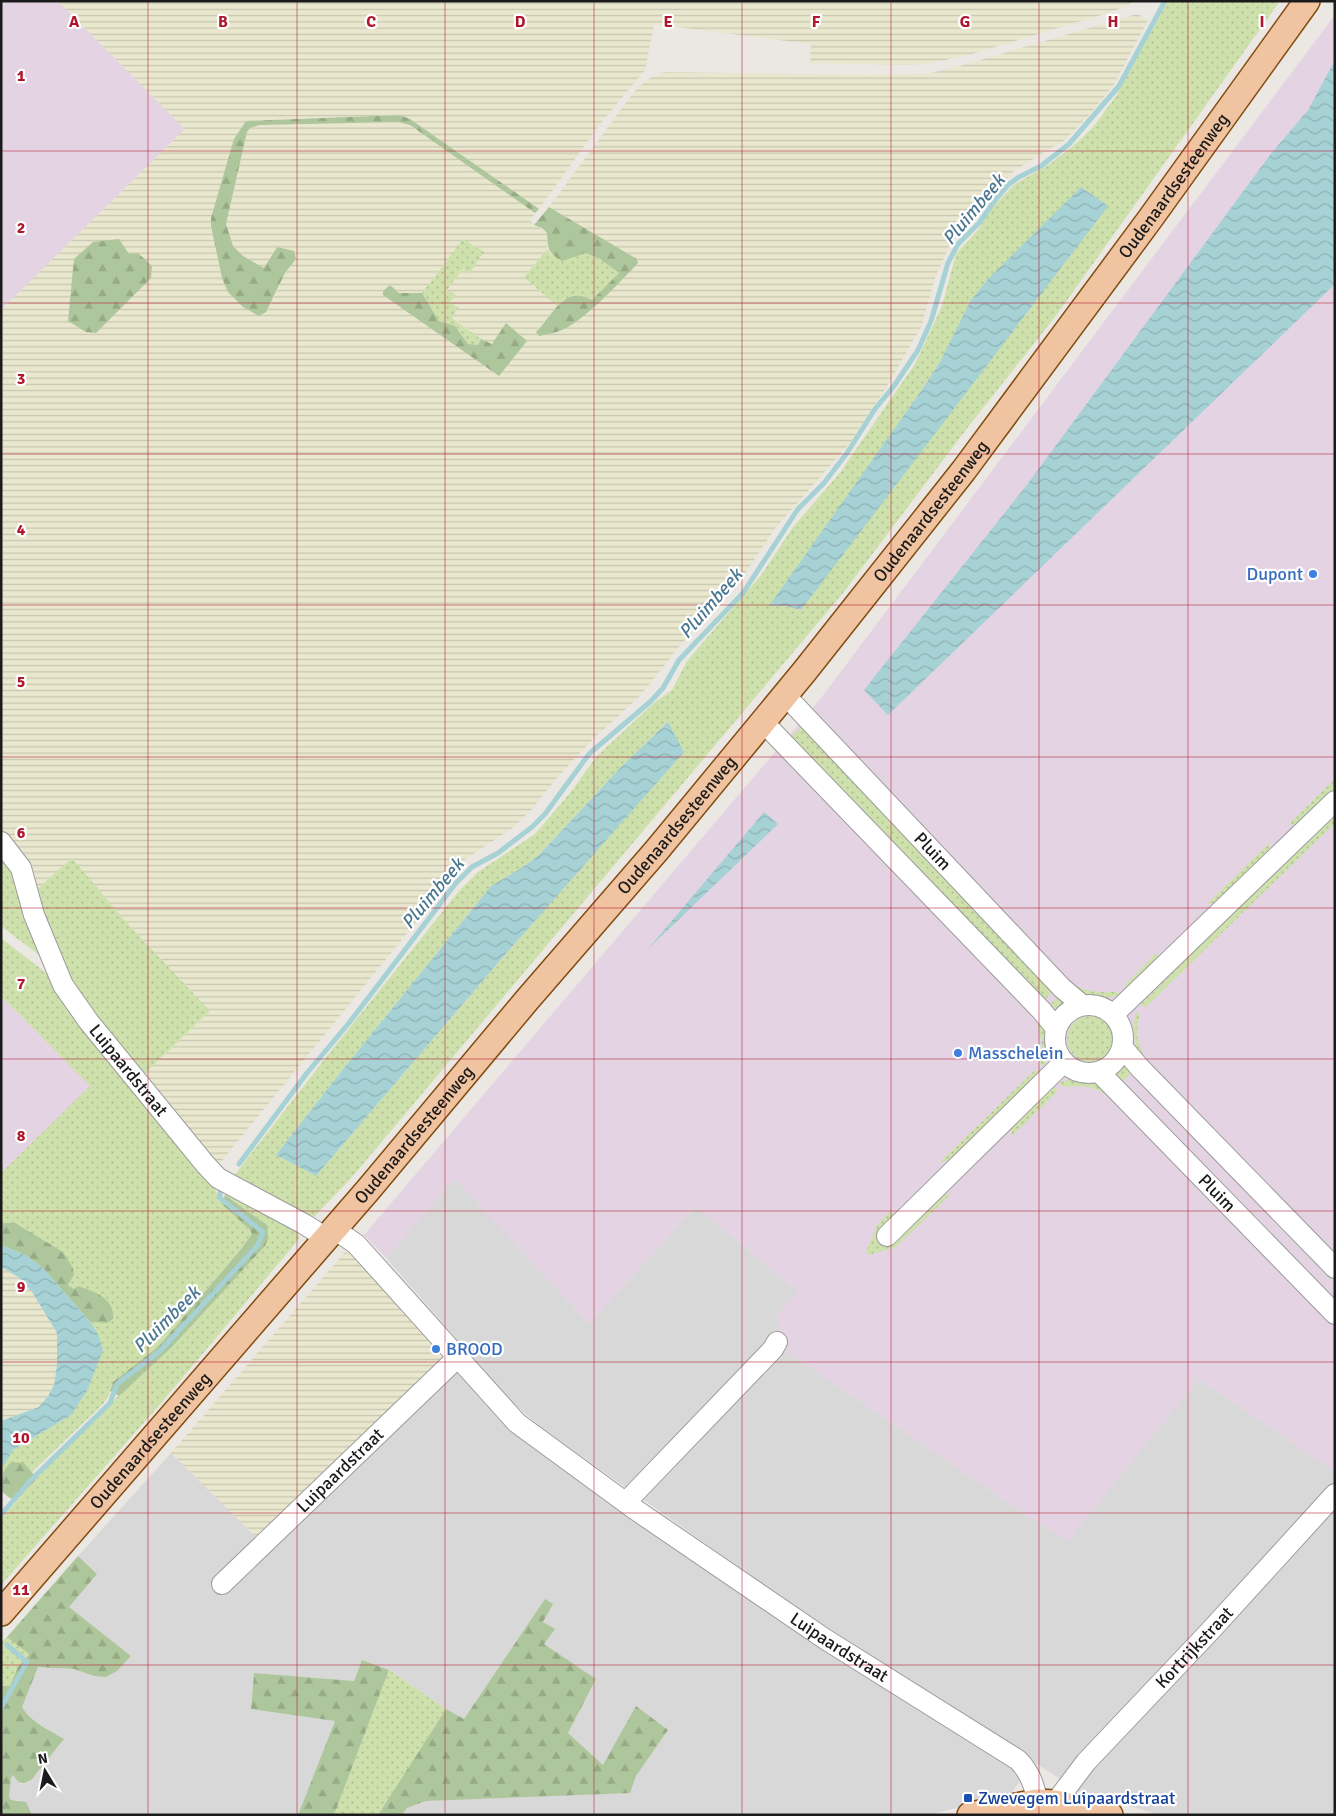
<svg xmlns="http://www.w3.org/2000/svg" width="1336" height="1816" viewBox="0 0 1336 1816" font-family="Signika,sans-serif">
<defs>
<pattern id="farmland-rules" width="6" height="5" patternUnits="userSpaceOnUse" patternTransform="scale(1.25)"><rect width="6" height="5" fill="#e9e7ce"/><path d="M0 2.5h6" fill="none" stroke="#c7c6b0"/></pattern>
<pattern id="grass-dots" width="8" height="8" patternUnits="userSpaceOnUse" patternTransform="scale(1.25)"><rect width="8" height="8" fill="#cee1ac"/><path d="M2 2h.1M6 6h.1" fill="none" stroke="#b0c093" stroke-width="1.8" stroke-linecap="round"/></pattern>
<pattern id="forest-firs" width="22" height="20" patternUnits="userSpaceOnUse" patternTransform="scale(1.25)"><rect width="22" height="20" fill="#aec69b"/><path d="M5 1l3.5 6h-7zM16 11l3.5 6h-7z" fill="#95aa85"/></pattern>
<pattern id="water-waves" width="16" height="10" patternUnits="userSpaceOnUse" patternTransform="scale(1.25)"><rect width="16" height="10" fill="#a6d1d5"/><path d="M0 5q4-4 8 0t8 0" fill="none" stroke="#8eb3b6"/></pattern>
</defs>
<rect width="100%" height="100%" fill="#ebe7e2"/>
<path fill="#d9d8d8" d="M 455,1178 L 589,1324 L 696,1206 L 798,1292 L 782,1348 L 1013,1506 L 1067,1540 L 1199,1379 L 1335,1472 L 1335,1487 L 1066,1783 L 789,1602 L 544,1430 L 512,1402 L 386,1258 Z
M 442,1358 L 521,1438 L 972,1735 L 1023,1776 L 1019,1783 L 1012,1792 L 998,1797 L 929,1815 L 402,1815 L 407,1808 L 426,1801 L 630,1792 L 636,1776 L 668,1730 L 603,1765 L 568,1733 L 596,1679 L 544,1644 L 545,1600 L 464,1719 L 446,1709 L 389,1670 L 362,1660 L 354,1681 L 254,1673 L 251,1709 L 335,1721 L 298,1815 L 32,1815 L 30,1810 L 18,1800 L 11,1800 L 9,1797 L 11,1778 L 13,1775 L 21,1784 L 27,1783 L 32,1779 L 64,1739 L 33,1720 L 25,1713 L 21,1706 L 38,1666 L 74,1669 L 131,1656 L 68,1607 L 97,1574 L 78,1556 L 171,1453 L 256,1537 Z
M 1335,1504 L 1335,1815 L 1160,1815 L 1078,1791 L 1073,1785 Z"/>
<path fill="#e4d4e3" d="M 1,1 L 58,1 L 185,129 L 1,310 Z
M 1335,15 L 1335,1472 L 1199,1379 L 1068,1541 L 1013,1506 L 782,1348 L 777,1313 L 798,1292 L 696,1206 L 589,1324 L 455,1179 L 386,1258 L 364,1235 L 821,698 Z
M 1,996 L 91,1086 L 1,1173 Z"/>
<path fill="url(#farmland-rules)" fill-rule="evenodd" d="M 58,1 L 1136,1 L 1114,11 L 972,54 L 927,64 L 903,65 L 810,63 L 811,44 L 654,24 L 645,70 L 600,124 L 539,209 L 410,119 L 400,115 L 246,121 L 211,226 L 222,278 L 271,304 L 285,273 L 296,259 L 277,247 L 264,268 L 243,256 L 233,246 L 226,224 L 247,132 L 250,128 L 259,125 L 398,122 L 410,125 L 535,213 L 530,221 L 547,233 L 547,249 L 524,277 L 557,306 L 536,331 L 637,259 L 549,207 L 634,92 L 648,79 L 664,72 L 869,75 L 927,74 L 960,66 L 1137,14 L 1148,20 L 1113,86 L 1089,115 L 1066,139 L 1015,170 L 967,221 L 952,240 L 935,278 L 921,327 L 890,381 L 850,443 L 776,527 L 742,578 L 682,643 L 640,696 L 593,739 L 555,780 L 531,810 L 514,827 L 458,864 L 426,910 L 216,1168 L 141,1077 L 210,1011 L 126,922 L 72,859 L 35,891 L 14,842 L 1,832 L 1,310 L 185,129 ZM 463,239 L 469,274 L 463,269 L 447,290 L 452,317 L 481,339 L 492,344 L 527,341 L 499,376 L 383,291 L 389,285 L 399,293 L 422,293 Z
M 345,1252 L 351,1254 L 372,1273 L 442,1358 L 256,1537 L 171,1453 Z
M 1,1267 L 18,1277 L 32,1292 L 57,1333 L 57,1365 L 54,1385 L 48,1396 L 39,1407 L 1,1421 Z"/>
<path fill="url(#grass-dots)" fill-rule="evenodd" d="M 1168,1 L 1280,1 L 1055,317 L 968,427 L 843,593 L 353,1176 L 314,1217 L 233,1177 L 327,1056 L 459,891 L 478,872 L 535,834 L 570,793 L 596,757 L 655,702 L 672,690 L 687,661 L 762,574 L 793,527 L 839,474 L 915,364 L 942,306 L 956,254 L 977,231 L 993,207 L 1014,185 L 1051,163 L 1078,142 L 1094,126 L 1116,96 ZM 940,362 L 801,610 L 786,606 L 770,606 L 921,391 ZM 668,722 L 683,752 L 497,964 L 316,1176 L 276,1155 L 336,1078 L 491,886 L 520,869 L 539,855 L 621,767 Z
M 463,239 L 484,252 L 469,274 L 463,269 L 447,290 L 456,295 L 450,302 L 458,308 L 452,318 L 481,339 L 478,345 L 468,344 L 455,326 L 439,321 L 422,293 Z
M 547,249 L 552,255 C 563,255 574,254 585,253 C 597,253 610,266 619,273 L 592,300 L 586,296 L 563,300 L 557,306 L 524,277 Z
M 801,727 L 1056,989 L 1041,1004 L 787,741 Z
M 1335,779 L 1335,789 L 1299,824 L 1288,825 Z
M 1335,813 L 1335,823 L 1145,1008 L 1141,1004 Z
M 1269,843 L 1269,848 L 1267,854 L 1220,900 L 1213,903 L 1207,904 Z
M 1,848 L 8,857 L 48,962 L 1,926 Z
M 72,858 L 126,922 L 210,1011 L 141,1077 L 62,969 L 35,891 Z
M 1,938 L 41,969 L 56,982 L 212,1179 C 218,1209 238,1211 252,1234 L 242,1248 L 158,1347 L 111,1387 L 109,1395 L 103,1404 L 32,1472 L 24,1463 L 1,1475 L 1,1466 L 4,1464 L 13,1450 L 71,1415 L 98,1334 L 90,1322 L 107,1323 L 74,1289 L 68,1285 L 74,1275 L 5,1223 L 1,1224 L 1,1173 L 90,1086 L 1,996 Z
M 1156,953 L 1160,958 L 1129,989 L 1125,985 Z
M 1074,985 C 1083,989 1092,992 1102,992 C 1110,993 1114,990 1121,994 C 1105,1002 1085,996 1071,986 Z
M 1060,995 L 1066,1001 L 1052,1015 L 1046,1008 Z
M 1136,1011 L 1140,1017 C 1134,1031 1138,1043 1144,1056 L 1142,1062 C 1133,1045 1132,1029 1136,1011 Z
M 1037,1016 C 1048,1031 1050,1050 1045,1067 L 1040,1063 C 1046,1044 1037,1034 1037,1016 Z
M1067 1039a23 23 0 1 1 46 0a23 23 0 1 1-46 0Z
M 1127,1064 L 1133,1071 L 1120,1084 L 1113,1077 Z
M 1035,1070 L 1041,1072 L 951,1160 L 940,1162 Z
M 1071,1080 C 1085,1081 1099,1083 1110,1092 L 1106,1094 L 1089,1087 L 1076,1086 L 1063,1087 L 1059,1082 Z
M 1053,1085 L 1057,1089 L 1056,1093 L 1012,1136 L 1012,1127 Z
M 231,1188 L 298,1229 L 299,1239 L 162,1402 L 1,1585 L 1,1519 L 37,1478 L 116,1398 L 172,1347 L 265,1246 L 267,1225 L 225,1195 Z
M 952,1193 L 896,1247 L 869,1255 L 866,1252 L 877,1225 L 890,1211 L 894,1216 L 941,1196 Z
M 7,1637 L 29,1653 L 18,1667 L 10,1686 L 1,1686 L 1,1642 Z
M 389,1670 L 446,1709 L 378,1815 L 334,1815 Z"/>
<path fill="url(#forest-firs)" d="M 400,115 L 410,119 L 539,209 L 535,213 L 410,125 L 398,122 L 259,125 L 250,128 L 247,132 L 226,224 L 233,246 L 243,256 L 264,268 L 277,247 L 294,251 L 296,259 L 285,273 L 266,312 L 259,316 L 243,307 L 228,292 L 222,278 L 211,226 L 211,218 L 234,139 L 246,121 Z
M 549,207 L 637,259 L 638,263 C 621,281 584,321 562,330 C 555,333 546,334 539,336 L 536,332 C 552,316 564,284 592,300 L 619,273 L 599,258 L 586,253 L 562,261 C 547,252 548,249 547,233 L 542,228 L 534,225 Z
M 119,239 L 129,254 L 138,253 L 152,266 L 151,278 L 96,333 L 86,332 L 68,321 L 74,259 L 93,242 Z
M 390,285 L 399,293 L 422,293 L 439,321 L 455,326 L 468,344 L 478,345 L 481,339 L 492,344 L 506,323 L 527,341 L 499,376 L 383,295 L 383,291 Z
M 225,1195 L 267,1225 L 268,1238 L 265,1246 L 172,1347 L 119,1396 L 110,1391 L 113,1382 L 158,1347 L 242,1248 L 252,1234 L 249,1229 L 222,1204 Z
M 5,1223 L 15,1223 L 63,1252 L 73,1268 L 74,1275 L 68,1285 L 74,1289 L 78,1286 C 95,1292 115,1298 113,1319 L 107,1323 L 90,1322 L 44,1269 L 27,1256 L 4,1246 L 1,1246 L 1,1224 Z
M 12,1462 L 24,1463 L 37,1478 L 15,1502 C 12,1498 5,1496 2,1491 C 0,1481 3,1467 12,1462 Z
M 78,1556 L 97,1574 L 69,1607 L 131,1656 L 117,1671 L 106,1677 L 94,1676 L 74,1669 L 38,1667 L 22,1707 C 30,1722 50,1730 64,1739 L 32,1779 C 23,1786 19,1784 13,1775 L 11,1778 L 9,1797 L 11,1800 L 26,1802 L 32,1815 L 1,1815 L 1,1686 L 10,1686 L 18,1667 L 29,1654 L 7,1637 Z
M 545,1599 L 553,1604 L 543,1622 L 555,1629 L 544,1644 L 596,1679 L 568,1733 L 603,1765 L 636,1706 L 668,1730 L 636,1776 L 630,1793 L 426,1801 L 407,1808 L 402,1815 L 378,1815 L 446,1709 L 464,1719 Z
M 362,1660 L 389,1670 L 334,1815 L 298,1815 L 335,1721 L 251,1709 L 254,1673 L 354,1681 Z"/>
<path fill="url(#water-waves)" d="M 1335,60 L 1335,284 L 888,715 L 864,690 L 1026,486 L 1270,155 L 1308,110 Z
M 1081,187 L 1108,206 L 801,610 L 786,606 L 769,606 L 921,391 L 940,362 L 971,300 L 989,278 Z
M 668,722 L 684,752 L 497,964 L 316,1176 L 276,1155 L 336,1078 L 491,886 L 520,869 L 539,855 L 621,767 Z
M 764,812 L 778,824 L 647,950 Z
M 1,1246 L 4,1246 L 27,1256 L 44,1269 L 90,1322 L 98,1334 L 103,1350 L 87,1391 L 71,1415 L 13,1450 L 4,1465 L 1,1466 L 1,1421 L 39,1407 L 48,1396 L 54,1385 L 57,1365 L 57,1333 L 32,1292 L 18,1277 L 1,1267 Z"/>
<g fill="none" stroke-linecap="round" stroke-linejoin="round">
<path stroke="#a6d1d5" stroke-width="5" d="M 239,1164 L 307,1073 L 349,1023 L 456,883 L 472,867 L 498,853 L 532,827 L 545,814 L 589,754 L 650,702 L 663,688 L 679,660 L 743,593 L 798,509 L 824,483 L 847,453 L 875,409 L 894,386 L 918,350 L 931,321 L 948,263 L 958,244 L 979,223 L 996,199 L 1008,185 L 1019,177 L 1041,166 L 1069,144 L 1119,86 L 1165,1
M 1,1515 L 29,1482 L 110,1403 L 117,1384 L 160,1351 L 258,1245 L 263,1232 L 220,1198 L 220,1188
M 1,1708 L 27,1662 L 7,1645"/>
<g stroke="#9c9c9c" stroke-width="22">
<g id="minor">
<path id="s1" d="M 785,695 L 1062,988 L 1082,1005"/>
<path d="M 763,722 L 1041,1010 L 1056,1028"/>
<path id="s2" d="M 1,842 L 21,868 L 34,915 L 63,985 L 89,1022 L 205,1164 L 218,1178 L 304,1224 L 326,1238"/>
<circle cx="1089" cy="1039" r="34"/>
<path d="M 1114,1014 L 1335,801"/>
<path d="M 1123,1048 L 1140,1068 L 1335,1268"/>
<path id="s3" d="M 1099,1072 L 1335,1314"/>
<path id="s4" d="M 334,1229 L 356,1244 L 517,1423 L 633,1508 L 825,1639 L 1018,1760 C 1030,1772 1035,1785 1037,1802"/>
<path d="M 887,1236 L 1064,1062"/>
<path d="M 626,1502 L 773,1349 L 777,1342"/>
<path id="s5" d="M 222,1584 L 458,1357"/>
<path id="s6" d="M 1055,1803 L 1086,1762 L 1211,1630 L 1335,1494"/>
</g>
</g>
<g stroke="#824c10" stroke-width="28">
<g id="major">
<path id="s7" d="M 1,1613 L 368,1190 L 527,1000 L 657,850 L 804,672 L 964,470 L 1150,219 L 1307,1"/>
<path d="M 970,1815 L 1037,1802 L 1055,1803 L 1110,1815"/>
</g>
</g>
<use href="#minor" stroke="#fff" stroke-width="20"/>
<use href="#major" stroke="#f0c3a1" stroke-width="25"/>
</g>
<path fill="none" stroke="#b0162c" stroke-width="1" stroke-opacity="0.55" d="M 148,1 L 148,1815M 297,1 L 297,1815M 445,1 L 445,1815M 594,1 L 594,1815M 742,1 L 742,1815M 891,1 L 891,1815M 1039,1 L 1039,1815M 1188,1 L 1188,1815M 1,151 L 1335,151M 1,303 L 1335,303M 1,454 L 1335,454M 1,605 L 1335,605M 1,757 L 1335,757M 1,908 L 1335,908M 1,1059 L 1335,1059M 1,1211 L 1335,1211M 1,1362 L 1335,1362M 1,1513 L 1335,1513M 1,1665 L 1335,1665"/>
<g fill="#3f7fe0" stroke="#fff" stroke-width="2">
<circle cx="1313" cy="574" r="5"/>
<circle cx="958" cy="1053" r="5"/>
<circle cx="436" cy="1349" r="5"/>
</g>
<rect fill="#1a4fb4" stroke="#fff" stroke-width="2" x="963" y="1793" width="10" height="10" rx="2.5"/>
<g text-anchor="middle" stroke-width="4.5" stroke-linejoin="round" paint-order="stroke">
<g font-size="18" fill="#1b1b1b" stroke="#fff">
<text dy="6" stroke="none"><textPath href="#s7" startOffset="1848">Oudenaardsesteenweg</textPath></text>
<text dy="6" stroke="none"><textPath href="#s7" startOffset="1442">Oudenaardsesteenweg</textPath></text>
<text dy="6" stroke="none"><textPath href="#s7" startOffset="1038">Oudenaardsesteenweg</textPath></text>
<text dy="6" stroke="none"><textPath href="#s1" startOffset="215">Pluim</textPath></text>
<text dy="6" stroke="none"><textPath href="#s2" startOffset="265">Luipaardstraat</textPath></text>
<text dy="6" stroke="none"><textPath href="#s7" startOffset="632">Oudenaardsesteenweg</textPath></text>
<text dy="6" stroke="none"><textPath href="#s3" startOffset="169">Pluim</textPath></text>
<text dy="6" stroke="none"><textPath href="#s7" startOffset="228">Oudenaardsesteenweg</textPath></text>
<text dy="6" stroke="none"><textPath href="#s5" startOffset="164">Luipaardstraat</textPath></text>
<text dy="6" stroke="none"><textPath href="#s4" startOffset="660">Luipaardstraat</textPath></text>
<text dy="6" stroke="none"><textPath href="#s6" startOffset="209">Kortrijkstraat</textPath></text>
</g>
<g font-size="18" fill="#366cbe" stroke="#fff" text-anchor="start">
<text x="1303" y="580" text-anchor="end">Dupont</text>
<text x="968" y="1059">Masschelein</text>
<text x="446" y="1355">BROOD</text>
</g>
<g font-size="18" fill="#164399" stroke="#fff" text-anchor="start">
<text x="978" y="1804">Zwevegem Luipaardstraat</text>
</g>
<g font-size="19" font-style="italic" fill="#4c7891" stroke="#fff">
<text transform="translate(973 209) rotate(-50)" y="7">Pluimbeek</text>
<text transform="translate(710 603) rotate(-49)" y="7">Pluimbeek</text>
<text transform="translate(432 893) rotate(-50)" y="7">Pluimbeek</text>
<text transform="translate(166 1319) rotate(-45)" y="7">Pluimbeek</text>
</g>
</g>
<g font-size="16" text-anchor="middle" font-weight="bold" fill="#b0162c" stroke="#fff" stroke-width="4.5" stroke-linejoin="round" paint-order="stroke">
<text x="74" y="27">A</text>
<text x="223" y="27">B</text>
<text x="371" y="27">C</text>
<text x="520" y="27">D</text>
<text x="668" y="27">E</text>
<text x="816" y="27">F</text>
<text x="965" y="27">G</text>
<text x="1113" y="27">H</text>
<text x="1262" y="27">I</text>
<text x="21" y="81">1</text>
<text x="21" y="233">2</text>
<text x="21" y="384">3</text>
<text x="21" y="535">4</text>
<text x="21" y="687">5</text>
<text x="21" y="838">6</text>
<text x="21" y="989">7</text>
<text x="21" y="1141">8</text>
<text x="21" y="1292">9</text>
<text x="21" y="1443">10</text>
<text x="21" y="1595">11</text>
</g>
<rect width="1336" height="1816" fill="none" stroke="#1b1b1b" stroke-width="5"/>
<g transform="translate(45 1771) rotate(350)" stroke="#ffffff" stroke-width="4" paint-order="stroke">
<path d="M0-4L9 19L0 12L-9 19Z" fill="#1b1b1b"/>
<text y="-8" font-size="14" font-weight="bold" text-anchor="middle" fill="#1b1b1b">N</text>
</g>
</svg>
